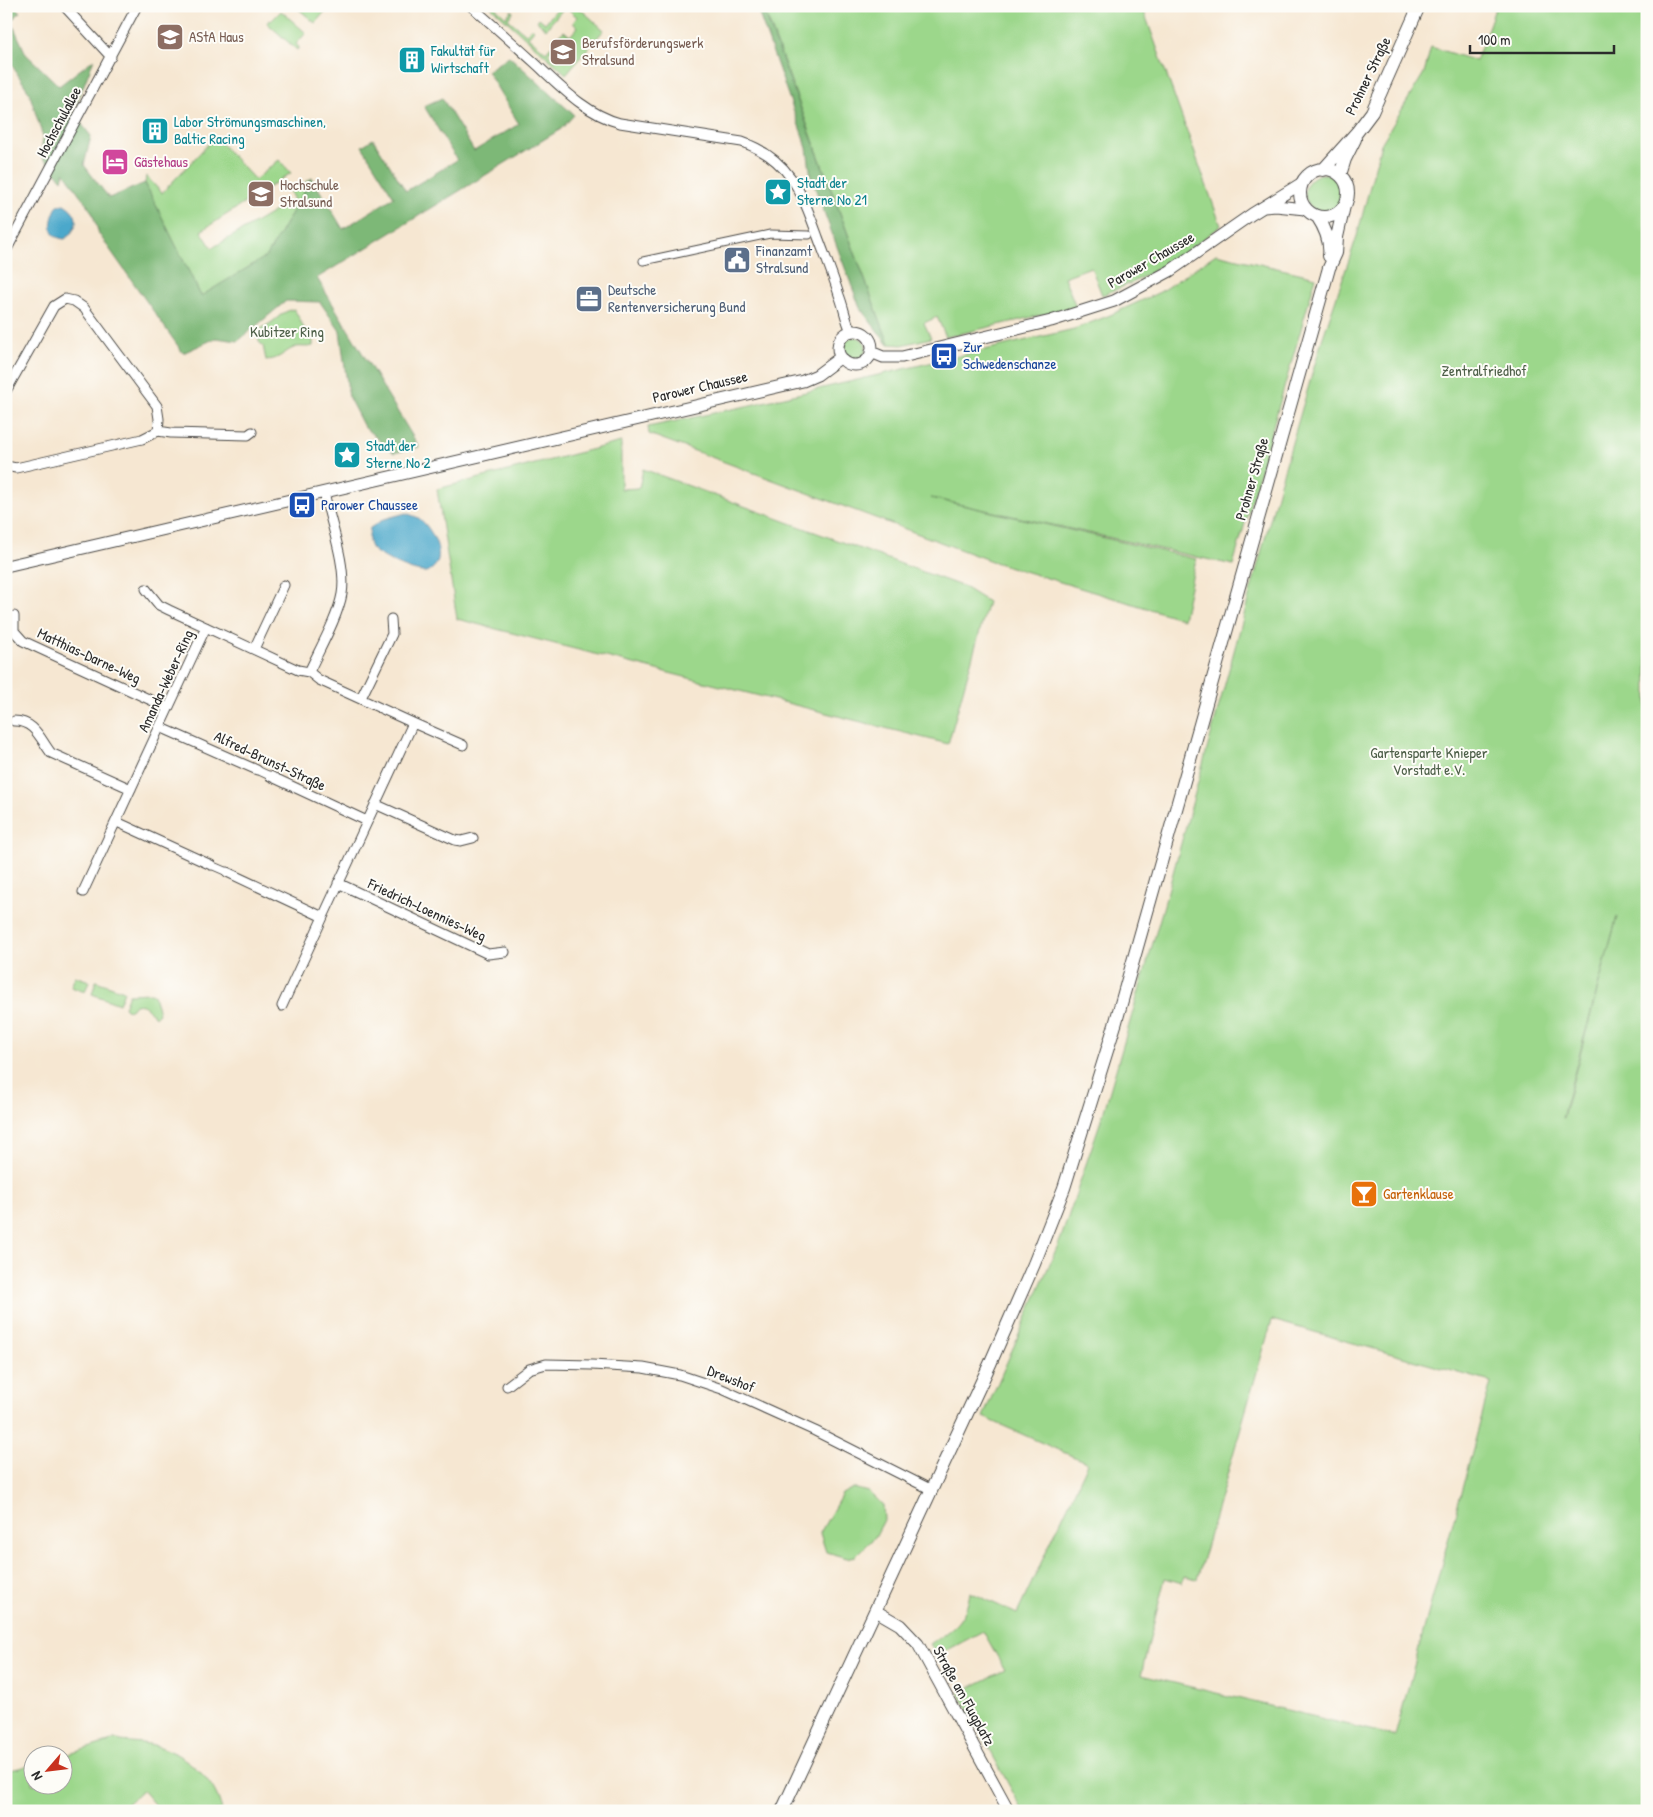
<svg xmlns="http://www.w3.org/2000/svg" width="1653" height="1817" viewBox="0 0 1653 1817" font-family="'Patrick Hand',sans-serif">
<rect width="100%" height="100%" fill="#fdfcf7"/>
<filter id="ink" filterUnits="userSpaceOnUse"><feTurbulence type="fractalNoise" baseFrequency=".02" numOctaves="2"/><feDisplacementMap in="SourceGraphic" scale="10" xChannelSelector="R" yChannelSelector="G"/><feConvolveMatrix kernelMatrix="1 2 1 2 8 2 1 2 1" color-interpolation-filters="sRGB"/></filter>
<filter id="wash" filterUnits="userSpaceOnUse"><feTurbulence type="fractalNoise" baseFrequency=".0096" numOctaves="4" result="noise"/><feDisplacementMap in="SourceGraphic" scale="20" xChannelSelector="R" yChannelSelector="G"/><feGaussianBlur stdDeviation="1.12" result="paint"/><feColorMatrix in="noise" values="0 0 0 0 0 0 0 0 0 0 0 0 0 0 0 0 0 1.4 0 .05"/><feComposite in="paint" operator="in"/></filter>
<g filter="url(#wash)">
<rect width="100%" height="100%" fill="#f6e7d2"/>
<path fill="#9cd78b" stroke="#64815b" fill-rule="evenodd" d="M 295,6 L 330,6 L 315,23 Z
M 490,6 L 494,6 L 506,17 L 512,10 L 513,12 L 508,19 L 526,34 L 532,28 L 534,30 L 528,37 L 546,52 L 551,46 L 553,48 L 548,54 L 555,60 L 560,55 L 565,59 L 571,51 L 566,47 L 570,42 L 564,36 L 560,41 L 556,38 L 564,31 L 570,36 L 578,27 L 573,23 L 577,17 L 565,6 L 577,6 L 604,30 L 566,74 Z
M 763,6 L 1142,6 L 1221,226 L 1177,258 L 1132,283 L 1102,295 L 1091,267 L 1064,277 L 1076,307 L 946,337 L 937,317 L 924,323 L 931,338 L 902,345 L 889,344 Z
M 1496,6 L 1647,6 L 1647,1811 L 1023,1811 L 959,1693 L 1005,1670 L 983,1631 L 938,1655 L 930,1644 C 953,1628 966,1621 970,1592 L 1017,1614 L 1088,1463 L 983,1417 L 1061,1238 L 1104,1111 L 1168,891 L 1280,484 L 1322,340 L 1357,236 L 1381,144 L 1424,73 L 1431,47 L 1476,61 ZM 1617,917 L 1563,1118 L 1562,1118 ZM 1272,1320 L 1491,1382 L 1395,1736 L 1141,1675 L 1165,1578 L 1182,1583 L 1184,1576 L 1197,1579 Z
M 559,7 L 562,10 L 546,29 L 537,21 L 539,18 L 545,23 Z
M 281,11 L 306,33 L 296,44 L 299,47 L 297,50 L 267,23 L 269,20 L 271,21 Z
M 215,137 L 255,180 L 279,160 L 291,173 L 201,231 L 212,248 L 294,200 L 290,192 L 312,178 L 267,256 L 201,296 L 145,183 L 146,176 L 162,193 Z
M1305 193a19 19 0 1 1 38 0a19 19 0 1 1-38 0Z
M 1216,254 L 1316,277 L 1233,565 L 931,498 L 1196,559 L 1183,619 L 994,562 L 649,434 L 648,427 L 742,407 L 1074,329 L 1108,316 L 1160,292 Z
M 294,309 C 300,318 305,334 313,341 L 313,346 C 307,348 301,346 296,347 C 284,351 280,360 266,360 L 263,346 L 259,342 L 258,331 C 263,327 268,325 272,322 C 280,316 284,311 294,309 Z
M844 348a11 11 0 1 1 22 0a11 11 0 1 1-22 0Z
M 621,442 L 621,489 L 639,488 L 643,469 L 964,587 L 988,602 L 948,744 L 457,619 L 437,489 Z
M 75,976 L 89,981 L 85,992 L 71,987 Z
M 96,981 L 124,991 L 119,1004 L 92,994 Z
M 151,993 L 154,994 C 155,1002 158,1007 159,1013 L 155,1017 C 149,1011 146,1002 135,1005 L 131,1010 L 126,1009 L 124,1007 L 129,994 Z
M 853,1488 L 868,1492 L 883,1505 L 884,1520 L 875,1537 L 856,1556 L 847,1558 L 826,1552 L 820,1533 L 842,1494 Z
M 114,1740 C 125,1742 137,1742 149,1744 C 181,1750 216,1778 222,1811 L 160,1811 L 142,1790 L 119,1811 L 6,1811 L 6,1771 L 32,1765 L 32,1784 L 62,1784 L 63,1756 Z"/>
<path fill="#7db877" stroke="#547251" d="M 6,6 L 15,6 L 20,12 L 11,21 L 26,54 L 59,86 L 94,59 L 73,113 L 91,136 L 84,165 L 109,198 L 145,183 L 201,296 L 267,256 L 312,178 L 343,229 L 394,197 L 362,146 L 373,139 L 406,191 L 457,160 L 424,106 L 442,98 L 474,151 L 519,124 L 487,71 L 509,56 L 574,115 L 561,129 L 317,278 L 419,447 L 394,453 L 364,427 L 349,398 L 340,331 L 320,302 L 286,301 L 238,341 L 216,338 L 183,353 L 99,234 L 92,212 L 64,172 L 62,180 L 41,155 L 43,137 L 29,92 L 6,56 Z
M 765,13 L 889,344 L 888,345 L 860,308 L 811,177 L 807,148 L 759,14 Z"/>
<path fill="#4ca8cb" stroke="#3c6a7b" d="M 64,204 C 81,214 79,228 65,239 C 45,238 51,216 58,205 Z
M 406,513 C 410,515 416,516 420,519 C 433,530 449,560 429,571 C 419,577 381,557 373,550 C 367,544 369,535 370,528 L 384,519 Z"/>
</g>
<g filter="url(#ink)">
<g fill="none" stroke-linecap="round" stroke-linejoin="round">
<g stroke="#494744" stroke-width="9">
<path id="pedestrian" d="M 643,261 L 770,234 L 809,235
M 257,770 L 270,776
M 211,865 L 227,872"/>
</g>
<g stroke="#494744" stroke-width="11">
<path id="minor" d="M 64,6 L 111,57
M 471,6 C 493,25 514,44 535,63 C 561,87 586,114 620,123 L 742,142 C 790,159 802,193 818,237 C 825,256 833,275 839,295 C 844,307 845,319 851,331
M 6,251 L 137,6
M 6,391 L 54,306 L 65,299 L 74,301 L 84,308 L 157,406 L 159,419 L 158,431 L 142,439 L 16,468 L 6,466
M 158,431 L 171,433 L 248,435 L 252,432
M 146,589 L 159,605 L 169,610 L 298,670 L 309,672 L 319,680 L 413,723 L 323,917 L 227,872
M 14,616 L 14,631 L 23,641 L 168,708
M 254,649 L 284,585
M 309,672 C 319,650 338,617 342,594 C 347,566 330,521 324,492
M 361,698 L 392,634 L 391,619
M 14,721 C 35,721 40,739 51,753 L 131,789
M 413,723 L 463,745
M 160,727 L 257,770
M 270,776 L 367,821
M 375,804 L 455,840 L 461,841 L 473,838
M 117,822 L 211,865
M 338,883 L 488,954 L 505,952
M 83,892 L 206,627
M 282,1006 L 323,917
M 507,1386 L 529,1369 L 546,1364 L 592,1365 L 643,1368 L 680,1375 L 722,1389 L 815,1431 L 932,1490"/>
</g>
<g stroke="#494744" stroke-width="13">
<path id="tertiary" d="M 1264,207 L 1276,206 L 1305,209
M838 348a17 17 0 1 1 34 0a17 17 0 1 1-34 0Z
M 871,352 L 883,357 L 902,357 L 1051,321 L 1114,301 L 1170,271 L 1252,214 L 1302,183
M 6,566 L 803,381 L 817,375 L 841,357
M 876,1611 L 900,1625 L 918,1644 L 1009,1811"/>
</g>
<g stroke="#494744" stroke-width="14">
<path id="secondary" d="M1300 193a24 24 0 1 1 48 0a24 24 0 1 1-48 0Z
M 1323,170 L 1357,132 L 1372,112 L 1419,6
M 1340,175 L 1345,159 L 1355,139
M 1317,216 C 1325,228 1331,241 1329,256
M 782,1811 L 990,1364 L 1034,1264 L 1064,1188 L 1115,1025 L 1329,268 L 1336,253 L 1337,237 L 1344,206"/>
</g>
<use href="#pedestrian" stroke="#fff" stroke-width="7"/>
<use href="#minor" stroke="#fff" stroke-width="9"/>
<use href="#tertiary" stroke="#fff" stroke-width="11"/>
<use href="#secondary" stroke="#fff" stroke-width="12"/>
</g>
</g>
<defs>
<g id="university-square" transform="scale(1.4375)"><rect x="-9" y="-9" width="18" height="18" rx="4" fill="#8d6e63" stroke="#fdfcf7"/><path d="M0-5L7-2L0 1L-7-2ZM-4 1L0 2.5L4 1V4Q0 6-4 4Z" fill="#fff"/></g>
<g id="school-square" transform="scale(1.4375)"><rect x="-9" y="-9" width="18" height="18" rx="4" fill="#8d6e63" stroke="#fdfcf7"/><path d="M0-5L7-2L0 1L-7-2ZM-4 1L0 2.5L4 1V4Q0 6-4 4Z" fill="#fff"/></g>
<g id="building-square" transform="scale(1.4375)"><rect x="-9" y="-9" width="18" height="18" rx="4" fill="#0f9aa8" stroke="#fdfcf7"/><path d="M-4-6H4V6H1V3H-1V6H-4ZM-2.5-4.3h1.7v1.8h-1.7ZM.8-4.3h1.7v1.8H.8ZM-2.5-1h1.7V.8h-1.7ZM.8-1h1.7V.8H.8Z" fill="#fff"/></g>
<g id="hotel-square" transform="scale(1.4375)"><rect x="-9" y="-9" width="18" height="18" rx="4" fill="#d1479c" stroke="#fdfcf7"/><path d="M-6-4.5h1.5V1H6V5H4.5V3h-9V5H-6ZM-4 0a1.8 1.8 0 1 1 3.6 0ZM.5 0V-2.5h3Q6-2.5 6 0Z" fill="#fff"/></g>
<g id="sight-square" transform="scale(1.4375)"><rect x="-9" y="-9" width="18" height="18" rx="4" fill="#0f9aa8" stroke="#fdfcf7"/><path d="M0-6L1.8-2.2L6-1.7L2.9 1.2L3.7 5.4L0 3.3L-3.7 5.4L-2.9 1.2L-6-1.7L-1.8-2.2Z" fill="#fff"/></g>
<g id="civic-square" transform="scale(1.4375)"><rect x="-9" y="-9" width="18" height="18" rx="4" fill="#5c6f8a" stroke="#fdfcf7"/><path d="M-.6-6.5H3V-4.5H.6V-3L4-1V1h2V6H-6V1h2V-1L-.6-3ZM-1.2 2.5V6h2.4V2.5Z" fill="#fff"/></g>
<g id="office-square" transform="scale(1.4375)"><rect x="-9" y="-9" width="18" height="18" rx="4" fill="#5c6f8a" stroke="#fdfcf7"/><path d="M-6-3h4V-5.5h4V-3h4V5H-6ZM-1-4.5V-3h2v-1.5ZM-6 0V1H6V0Z" fill="#fff"/></g>
<g id="bus-square" transform="scale(1.4375)"><rect x="-9" y="-9" width="18" height="18" rx="4" fill="#1a4fb4" stroke="#fdfcf7"/><path d="M-5-6H5V4H4V6H2V4H-2V6H-4V4H-5ZM-3.5-4V0h7V-4ZM-3.5 1.2v1.5H-2V1.2ZM2 1.2v1.5H3.5V1.2Z" fill="#fff"/></g>
<g id="bar-square" transform="scale(1.4375)"><rect x="-9" y="-9" width="18" height="18" rx="4" fill="#e8710a" stroke="#fdfcf7"/><path d="M-6-5H6L.8 .8V4.5H3.5V6h-7V4.5H-.8V.8Z" fill="#fff"/></g>
</defs>
<g fill-rule="evenodd">
<use href="#university-square" x="170" y="37"/>
<use href="#school-square" x="563" y="52"/>
<use href="#building-square" x="412" y="60"/>
<use href="#building-square" x="155" y="131"/>
<use href="#hotel-square" x="115" y="162"/>
<use href="#sight-square" x="778" y="192"/>
<use href="#university-square" x="261" y="194"/>
<use href="#civic-square" x="737" y="260"/>
<use href="#office-square" x="589" y="299"/>
<use href="#bus-square" x="944" y="356"/>
<use href="#sight-square" x="347" y="455"/>
<use href="#bus-square" x="302" y="505"/>
<use href="#bar-square" x="1364" y="1194"/>
</g>
<g text-anchor="middle" stroke-width="4" stroke-linejoin="round" paint-order="stroke">
<g font-size="15" fill="#785e54" stroke="#fdfcf7" text-anchor="start">
<text x="189" y="42">AStA Haus</text>
<text x="582" y="48">Berufsförderungswerk<tspan x="582" dy="17">Stralsund</tspan></text>
<text x="280" y="190">Hochschule<tspan x="280" dy="17">Stralsund</tspan></text>
</g>
<g font-size="15" fill="#0d838f" stroke="#fdfcf7" text-anchor="start">
<text x="431" y="56">Fakultät für<tspan x="431" dy="17">Wirtschaft</tspan></text>
<text x="174" y="127">Labor Strömungsmaschinen,<tspan x="174" dy="17">Baltic Racing</tspan></text>
<text x="797" y="188">Stadt der<tspan x="797" dy="17">Sterne No 21</tspan></text>
<text x="366" y="451">Stadt der<tspan x="366" dy="17">Sterne No 2</tspan></text>
</g>
<g font-size="15" fill="#2b2b2b" stroke="#fdfcf7">
<text transform="translate(1368 76) rotate(-64)" y="5">Prohner Straße</text>
<text transform="translate(59 122) rotate(-62)" y="5">Hochschulallee</text>
<text transform="translate(1151 260) rotate(-30)" y="5">Parower Chaussee</text>
<text transform="translate(700 387) rotate(-13)" y="5">Parower Chaussee</text>
<text transform="translate(1252 479) rotate(-74)" y="5">Prohner Straße</text>
<text transform="translate(89 656) rotate(25)" y="5">Matthias-Darne-Weg</text>
<text transform="translate(166 681) rotate(-65)" y="5">Amanda-Weber-Ring</text>
<text transform="translate(270 761) rotate(25)" y="5">Alfred-Brunst-Straße</text>
<text transform="translate(427 910) rotate(25)" y="5">Friedrich-Loennies-Weg</text>
<text transform="translate(731 1379) rotate(22)" y="5">Drewshof</text>
<text transform="translate(964 1696) rotate(61)" y="5">Straße am Flugplatz</text>
</g>
<g font-size="15" fill="#b23c85" stroke="#fdfcf7" text-anchor="start">
<text x="134" y="167">Gästehaus</text>
</g>
<g font-size="15" fill="#4e5e75" stroke="#fdfcf7" text-anchor="start">
<text x="756" y="256">Finanzamt<tspan x="756" dy="17">Stralsund</tspan></text>
<text x="608" y="295">Deutsche<tspan x="608" dy="17">Rentenversicherung Bund</tspan></text>
</g>
<g font-size="15" fill="#4d5f48" stroke="#fdfcf7">
<text x="287" y="337">Kubitzer Ring</text>
<text x="1484" y="376">Zentralfriedhof</text>
<text x="1429" y="758">Gartensparte Knieper<tspan x="1429" dy="17">Vorstadt e.V.</tspan></text>
</g>
<g font-size="15" fill="#164399" stroke="#fdfcf7" text-anchor="start">
<text x="963" y="352">Zur<tspan x="963" dy="17">Schwedenschanze</tspan></text>
<text x="321" y="510">Parower Chaussee</text>
</g>
<g font-size="15" fill="#c56008" stroke="#fdfcf7" text-anchor="start">
<text x="1383" y="1199">Gartenklause</text>
</g>
</g>
<rect width="1653" height="1817" fill="none" stroke="#fdfcf7" stroke-width="25"/>
<g transform="translate(48 1770) rotate(242)"><circle r="24" fill="#fdfcf7" stroke="#a9a8a5"/>
<path d="M0-4L9 19L0 12L-9 19Z" fill="#c8321e"/>
<text y="-8" font-size="14" font-weight="bold" text-anchor="middle" fill="#2b2b2b">N</text>
</g>
<path d="M1470 45v8h144v-8" fill="none" stroke="#2b2b2b" stroke-width="2.5"/>
<text x="1478" y="45" font-size="15" fill="#2b2b2b" stroke="#fdfcf7" stroke-width="4" paint-order="stroke">100 m</text>
</svg>
